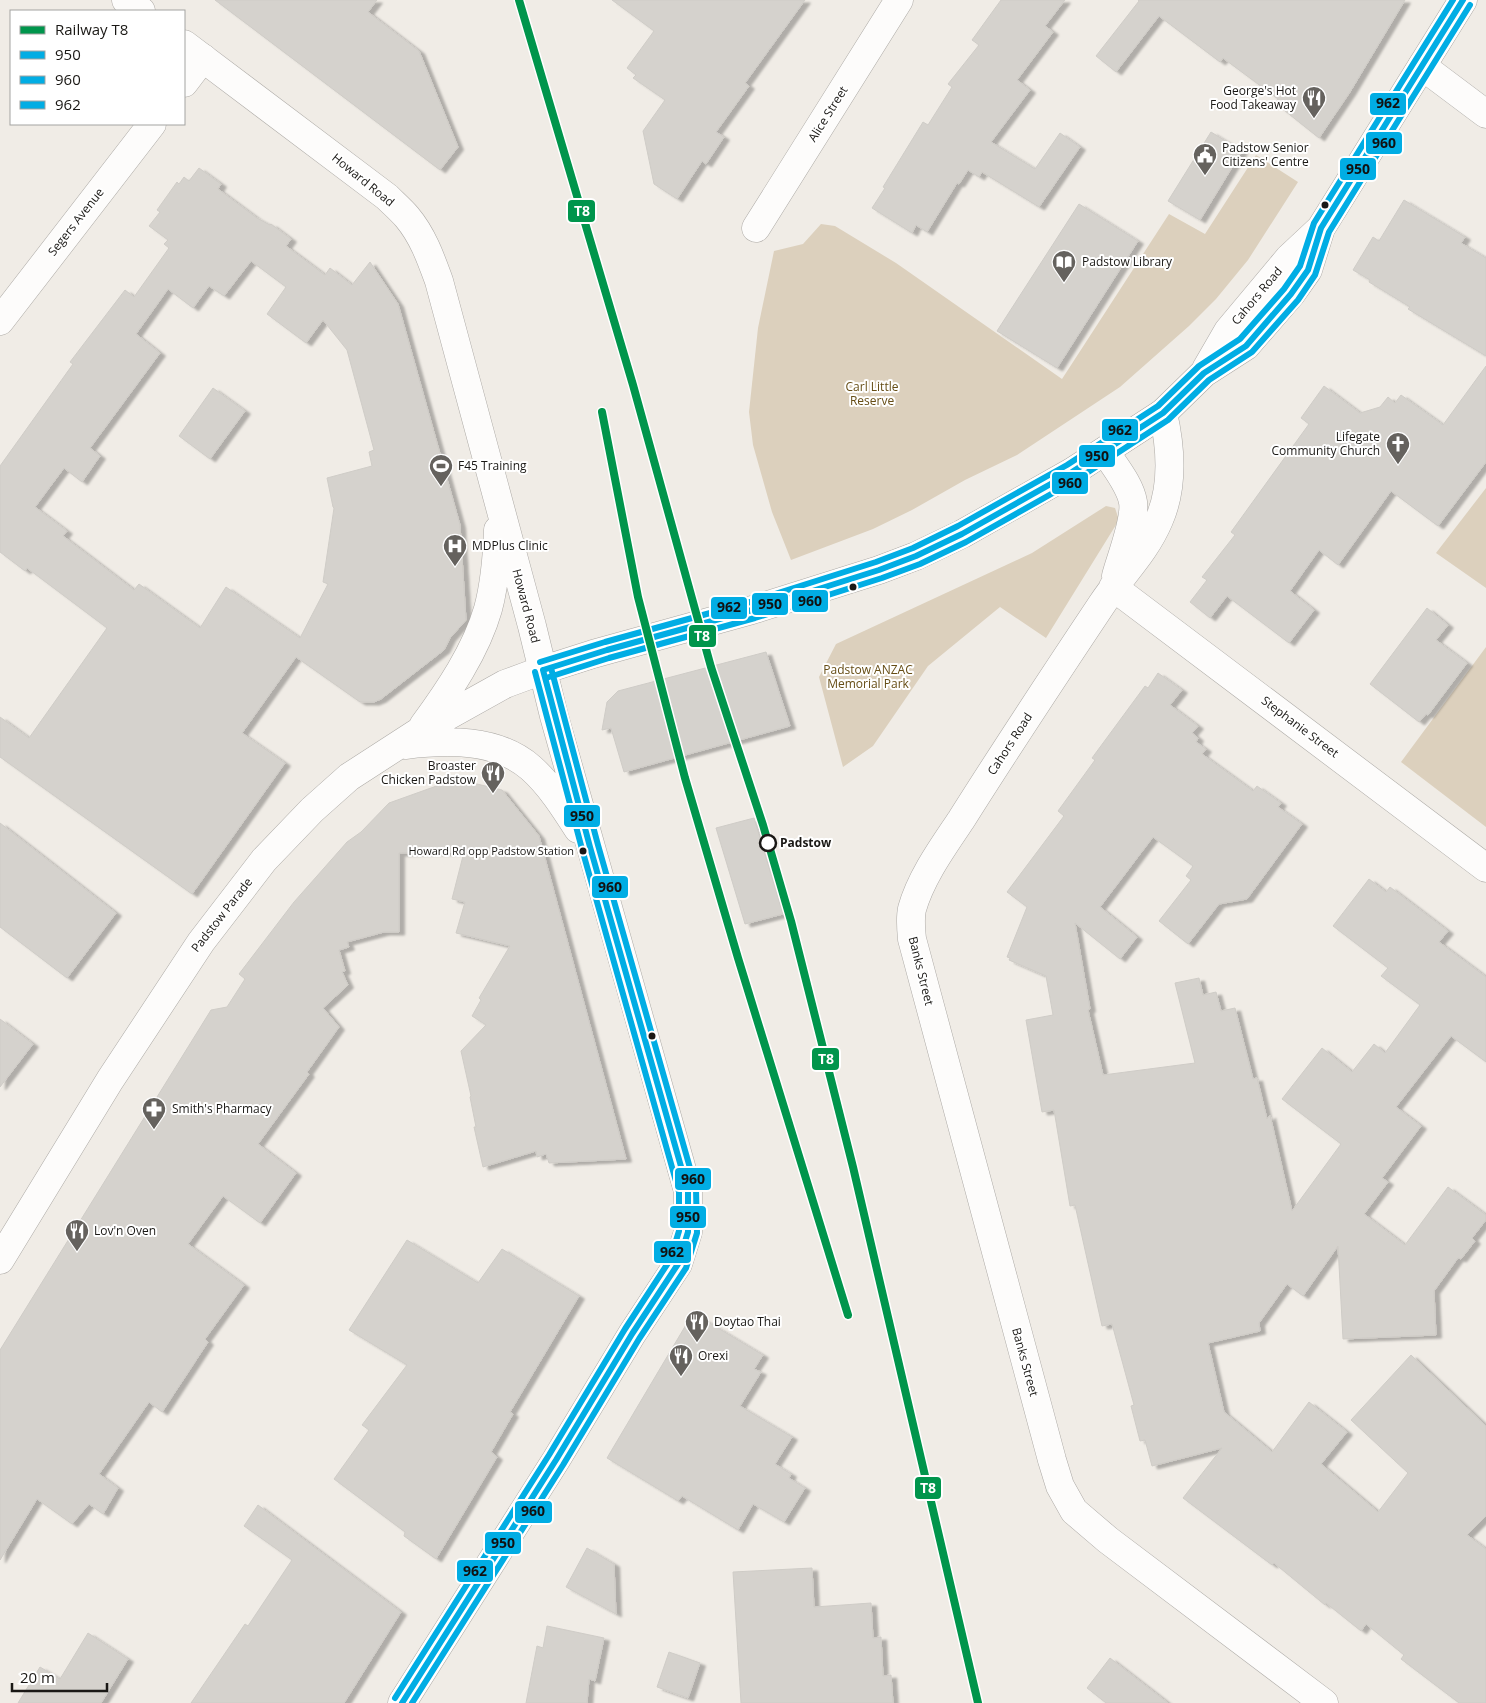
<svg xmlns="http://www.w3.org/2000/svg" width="1486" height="1703" viewBox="0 0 1486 1703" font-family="'Open Sans',sans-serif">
<defs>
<filter id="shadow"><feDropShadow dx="5.5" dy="3" stdDeviation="1" flood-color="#0004"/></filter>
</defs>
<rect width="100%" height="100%" fill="#f0ece6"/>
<path fill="#dcd0bd" d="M 1256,155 L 1298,182 L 1248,260 L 1216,299 L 1189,326 L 1120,387 L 1017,455 L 965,480 L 912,510 L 873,529 L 791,560 L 772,512 L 753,445 L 749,412 L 758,328 L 774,251 L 803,244 L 821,224 L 835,226 L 896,263 L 1062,379 L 1169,214 L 1205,234 Z
M 1486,488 L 1486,588 L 1436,553 Z
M 1106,506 L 1115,508 L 1119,520 L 1046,638 L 1000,607 L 928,666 L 873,746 L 843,767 L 819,677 L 836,644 L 1032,553 Z
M 1486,647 L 1486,827 L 1401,762 Z"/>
<path fill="#d5d2cd" stroke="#cfccc7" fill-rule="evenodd" filter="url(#shadow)" d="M 215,0 L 377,0 L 368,12 L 419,51 L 458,147 L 440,170 Z
M 612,0 L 805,0 L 745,83 L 749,86 L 716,132 L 724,137 L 706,164 L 702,161 L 677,199 L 654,184 L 643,131 L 665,100 L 633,78 L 636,75 L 627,68 L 654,31 Z
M 1001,0 L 1065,0 L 1045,26 L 1053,32 L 1017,80 L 1030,90 L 991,142 L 1035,169 L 1060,133 L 1080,147 L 1039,207 L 982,172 L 979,177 L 968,170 L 959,184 L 957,183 L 927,232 L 916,225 L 912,233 L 872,208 L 885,188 L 883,187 L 923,122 L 928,125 L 952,87 L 948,84 L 979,45 L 972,40 Z
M 1138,0 L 1405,0 L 1350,92 L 1319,138 L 1275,103 L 1278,99 L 1223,58 L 1220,62 L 1159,16 L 1116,72 L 1096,56 L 1139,1 Z
M 1211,132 L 1242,151 L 1200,220 L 1168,201 Z
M 199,168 L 221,184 L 218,189 L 257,218 L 270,225 L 271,224 L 291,239 L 286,246 L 325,275 L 330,268 L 352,285 L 370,262 L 398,304 L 460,525 L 466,620 L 450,638 L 444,650 L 381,699 L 374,702 L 360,702 L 296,657 L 242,733 L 285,763 L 192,894 L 0,757 L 0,717 L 29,738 L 107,628 L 27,568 L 25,571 L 0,552 L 0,466 L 73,364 L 70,362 L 125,290 L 134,297 L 169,248 L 164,244 L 168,240 L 149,226 L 160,212 L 157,210 L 177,182 L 179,184 L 184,177 L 189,181 ZM 251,261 L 286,287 L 267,314 L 306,343 L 323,320 L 347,350 L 374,450 L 369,452 L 372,466 L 327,478 L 333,507 L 334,508 L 323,582 L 328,584 L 300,638 L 226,587 L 200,628 L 139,584 L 134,590 L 63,536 L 67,531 L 35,507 L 64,468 L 82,482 L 100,456 L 90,448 L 160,353 L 136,334 L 168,289 L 193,308 L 209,286 L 224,296 Z
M 1404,200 L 1465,237 L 1461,243 L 1486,258 L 1486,356 L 1408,309 L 1410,307 L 1369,282 L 1370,280 L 1353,270 L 1373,237 L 1379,241 Z
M 1079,204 L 1138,241 L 1057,368 L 997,331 Z
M 1486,366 L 1486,462 L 1438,526 L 1391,491 L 1338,565 L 1319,550 L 1290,591 L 1314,610 L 1289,643 L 1227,596 L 1210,618 L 1190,602 L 1207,580 L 1202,577 L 1235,535 L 1231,532 L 1309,424 L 1301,418 L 1324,386 L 1360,413 L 1380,407 L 1388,397 L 1395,403 L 1401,395 L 1443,425 Z
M 213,388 L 245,411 L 210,459 L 179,436 Z
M 1427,608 L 1448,625 L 1436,640 L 1467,663 L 1428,715 L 1426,714 L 1419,722 L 1370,684 Z
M 766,652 L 790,726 L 624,772 L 611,728 L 602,730 L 607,702 L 618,691 Z
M 1158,673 L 1182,690 L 1170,705 L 1198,726 L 1192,733 L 1198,738 L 1196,742 L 1206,749 L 1202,754 L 1253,791 L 1257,786 L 1281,803 L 1278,807 L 1302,824 L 1247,899 L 1219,904 L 1188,944 L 1159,921 L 1191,880 L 1186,876 L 1193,866 L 1153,837 L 1100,907 L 1137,937 L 1120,959 L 1075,923 L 1090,1009 L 1088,1010 L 1103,1075 L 1195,1063 L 1175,983 L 1199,978 L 1203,995 L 1216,992 L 1221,1011 L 1235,1008 L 1253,1079 L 1257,1078 L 1267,1119 L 1270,1115 L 1292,1211 L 1341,1144 L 1282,1099 L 1322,1048 L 1352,1072 L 1374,1044 L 1385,1053 L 1420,1005 L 1381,976 L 1388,968 L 1333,926 L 1369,879 L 1386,892 L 1390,887 L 1448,931 L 1439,942 L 1486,977 L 1486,1062 L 1451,1036 L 1396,1107 L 1421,1126 L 1382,1178 L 1388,1182 L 1364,1214 L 1405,1245 L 1448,1187 L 1486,1215 L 1486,1220 L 1472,1238 L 1475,1241 L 1461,1259 L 1458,1258 L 1434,1291 L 1436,1335 L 1343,1339 L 1338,1246 L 1303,1296 L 1287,1284 L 1259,1323 L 1260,1331 L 1208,1343 L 1224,1412 L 1272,1452 L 1309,1402 L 1347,1432 L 1321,1464 L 1378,1512 L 1408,1473 L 1351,1420 L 1411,1355 L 1486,1426 L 1486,1516 L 1467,1535 L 1486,1549 L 1486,1703 L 1459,1703 L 1401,1659 L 1404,1655 L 1366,1624 L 1361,1631 L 1326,1603 L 1325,1605 L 1274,1563 L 1272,1565 L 1183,1498 L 1222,1448 L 1152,1466 L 1145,1440 L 1140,1441 L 1131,1406 L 1134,1405 L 1112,1324 L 1102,1326 L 1075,1205 L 1070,1206 L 1054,1110 L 1042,1112 L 1026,1020 L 1053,1015 L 1046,976 L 1009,960 L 1010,958 L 1007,957 L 1027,907 L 1007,892 L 1064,816 L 1058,811 L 1095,760 L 1092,758 L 1145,686 L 1148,688 Z
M 456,779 L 502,790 L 539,836 L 626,1159 L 549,1163 L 546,1154 L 537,1157 L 536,1151 L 483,1167 L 474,1127 L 476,1127 L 470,1097 L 471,1096 L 461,1051 L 486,1025 L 472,1016 L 481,1000 L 479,998 L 510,946 L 456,933 L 465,902 L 452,899 L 464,852 L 399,853 L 399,932 L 384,932 L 347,942 L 349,947 L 339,950 L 345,971 L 342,972 L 348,985 L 323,1008 L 339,1027 L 307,1072 L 309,1074 L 258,1144 L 296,1173 L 260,1223 L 223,1196 L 188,1244 L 244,1285 L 205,1339 L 208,1342 L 162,1412 L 149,1402 L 99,1474 L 118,1488 L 103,1514 L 89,1504 L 72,1524 L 37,1499 L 0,1560 L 0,1350 L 211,1010 L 227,1007 L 245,979 L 239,974 L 294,902 L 347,842 L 361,832 L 389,803 Z
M 754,818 L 783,914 L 745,924 L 716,828 Z
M 0,823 L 116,913 L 67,978 L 0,927 Z
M 0,1019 L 33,1044 L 0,1087 Z
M 407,1240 L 478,1283 L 502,1249 L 579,1296 L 510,1412 L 513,1414 L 491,1452 L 497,1457 L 436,1559 L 404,1536 L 405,1532 L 334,1479 L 369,1430 L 362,1425 L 407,1365 L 349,1330 Z
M 693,1313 L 763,1355 L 754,1369 L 761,1372 L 740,1406 L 792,1437 L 775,1464 L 791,1474 L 789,1478 L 805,1488 L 784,1522 L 753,1504 L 738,1530 L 682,1496 L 678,1501 L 607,1458 Z
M 258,1505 L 401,1612 L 344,1703 L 191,1703 L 245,1624 L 248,1626 L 292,1560 L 244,1526 Z
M 587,1548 L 614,1564 L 616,1614 L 566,1587 Z
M 812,1568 L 814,1607 L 871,1603 L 873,1638 L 881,1637 L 883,1676 L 891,1675 L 893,1703 L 741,1703 L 733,1572 Z
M 547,1626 L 604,1638 L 595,1681 L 589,1679 L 587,1703 L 526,1703 L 537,1646 L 543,1648 Z
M 88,1633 L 128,1659 L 101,1703 L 18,1703 L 40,1667 L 60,1679 Z
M 669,1652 L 700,1663 L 688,1698 L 657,1687 Z
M 1110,1658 L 1168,1703 L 1106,1703 L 1087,1688 Z"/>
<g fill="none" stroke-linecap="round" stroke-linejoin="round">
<g stroke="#aca9a5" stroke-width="29">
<path id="street" d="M 1422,66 L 1486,114
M 184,83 L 203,58
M 756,228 L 899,0
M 0,321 L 152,124
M 1163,413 C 1171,448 1174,486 1159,520 C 1145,553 1121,575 1102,604 C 1054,676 1007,747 961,820 C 943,847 921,877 912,909 C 910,918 911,929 912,939 L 1052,1460 L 1060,1486 L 1074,1511 L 1108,1540 L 1324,1703
M 1105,451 C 1114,466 1130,484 1133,502 C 1136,520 1121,557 1116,576
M 1113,587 L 1486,868"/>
</g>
<g stroke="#aca9a5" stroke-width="29">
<path id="secondary" d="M 126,0 L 141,11
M 184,44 L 387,197 C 394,204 401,210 407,217 C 423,236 431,259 439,281 L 532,626 L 554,716 L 688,1191 L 688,1232 L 678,1264 L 632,1334 L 556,1460 L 402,1703
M 1206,369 L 1228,331 L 1289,258 L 1320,229
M 423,726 C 448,692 476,651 488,609 C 495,583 497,557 498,530
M 405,745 C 446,740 497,738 531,768 C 550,785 564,807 578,829
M 0,1260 L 110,1080 L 201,942 L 264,860 L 312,810 L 349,777 L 417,733 L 505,684 L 543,670 L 593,654 L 752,610 L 879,570 L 916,556 L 962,534 L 1072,472 L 1163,413 L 1204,373 L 1246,346 L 1291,294 L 1308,270 L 1321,228 L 1463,0"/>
</g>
<use href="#street" stroke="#fdfcfb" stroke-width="28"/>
<use href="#secondary" stroke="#fdfcfb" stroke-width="28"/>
<g stroke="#fff" stroke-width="10">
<path id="bus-1" d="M 543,670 L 607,650 L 752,610 L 879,570 L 916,556 L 962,534 L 1072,472 L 1163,413 L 1204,373 L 1246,346 L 1291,294 L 1308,270 L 1321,228 L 1463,0
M 402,1703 L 556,1460 L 632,1334 L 678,1264 L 688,1232 L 688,1191 L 590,847 L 543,670"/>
</g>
<g stroke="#fff" stroke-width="10">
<path id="bus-2" d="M 546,678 L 609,658 L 755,618 L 882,578 L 920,564 L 966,542 L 1076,480 L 1168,420 L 1209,380 L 1252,352 L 1298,300 L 1315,275 L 1329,232 L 1470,5
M 412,1703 L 563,1465 L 639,1339 L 686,1268 L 697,1233 L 696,1189 L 598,845 L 551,668"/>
</g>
<g stroke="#fff" stroke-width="10">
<path id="bus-3" d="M 540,662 L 605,642 L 750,602 L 876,562 L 913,548 L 958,526 L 1067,465 L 1158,406 L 1199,366 L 1240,339 L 1284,289 L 1300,266 L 1314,223 L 1453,0
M 395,1698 L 549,1455 L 625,1329 L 670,1260 L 679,1231 L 679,1192 L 582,849 L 535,672"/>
</g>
<use href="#bus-1" stroke="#01ade4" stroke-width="6"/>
<use href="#bus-2" stroke="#01ade4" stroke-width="6"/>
<use href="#bus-3" stroke="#01ade4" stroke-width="6"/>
<g stroke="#fff" stroke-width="11">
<path id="rail-1" d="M 519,0 L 633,385 L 711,667 L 763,825 L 791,921 L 853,1167 L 978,1703
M 602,412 L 638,597 L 685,778 L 738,958 L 848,1315"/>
</g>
<use href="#rail-1" stroke="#00954c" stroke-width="8"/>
</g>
<defs>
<g id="restaurant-pin" transform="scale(1.25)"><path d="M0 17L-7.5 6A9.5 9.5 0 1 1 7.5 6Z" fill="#65625e" stroke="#fff"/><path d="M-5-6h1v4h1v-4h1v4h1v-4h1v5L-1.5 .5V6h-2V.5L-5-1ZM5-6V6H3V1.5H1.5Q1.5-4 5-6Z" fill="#fff"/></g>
<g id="civic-pin" transform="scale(1.25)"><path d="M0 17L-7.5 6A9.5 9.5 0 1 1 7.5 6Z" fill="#65625e" stroke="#fff"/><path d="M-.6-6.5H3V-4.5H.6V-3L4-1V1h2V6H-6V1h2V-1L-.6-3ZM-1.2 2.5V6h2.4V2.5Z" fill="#fff"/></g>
<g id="library-pin" transform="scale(1.25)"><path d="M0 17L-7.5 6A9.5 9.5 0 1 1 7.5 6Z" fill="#65625e" stroke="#fff"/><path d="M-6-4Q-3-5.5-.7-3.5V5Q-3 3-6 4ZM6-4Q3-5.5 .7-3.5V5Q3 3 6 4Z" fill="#fff"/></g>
<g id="church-pin" transform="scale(1.25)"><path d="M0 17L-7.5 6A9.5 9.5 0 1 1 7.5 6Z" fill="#65625e" stroke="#fff"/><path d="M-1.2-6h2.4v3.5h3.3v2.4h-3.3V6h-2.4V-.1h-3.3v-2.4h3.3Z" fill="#fff"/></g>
<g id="stadium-pin" transform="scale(1.25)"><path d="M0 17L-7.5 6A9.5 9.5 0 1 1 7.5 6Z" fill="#65625e" stroke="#fff"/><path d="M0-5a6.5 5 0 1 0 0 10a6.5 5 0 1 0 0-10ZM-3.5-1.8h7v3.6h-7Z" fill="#fff"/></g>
<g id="hospital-pin" transform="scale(1.25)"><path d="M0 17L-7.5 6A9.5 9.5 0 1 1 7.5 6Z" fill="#65625e" stroke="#fff"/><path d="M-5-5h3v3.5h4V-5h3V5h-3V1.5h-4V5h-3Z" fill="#fff"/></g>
<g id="pharmacy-pin" transform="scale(1.25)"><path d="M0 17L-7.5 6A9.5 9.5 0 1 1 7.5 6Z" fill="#65625e" stroke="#fff"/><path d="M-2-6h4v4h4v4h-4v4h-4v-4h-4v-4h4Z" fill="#fff"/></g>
</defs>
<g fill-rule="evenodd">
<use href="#restaurant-pin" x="1314" y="98"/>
<use href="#civic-pin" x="1205" y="155"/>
<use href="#library-pin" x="1064" y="262"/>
<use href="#church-pin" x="1398" y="444"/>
<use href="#stadium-pin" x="441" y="466"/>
<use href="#hospital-pin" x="455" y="546"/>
<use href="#restaurant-pin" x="493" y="773"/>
<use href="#pharmacy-pin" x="154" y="1109"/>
<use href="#restaurant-pin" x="77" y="1231"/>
<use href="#restaurant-pin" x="697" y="1322"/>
<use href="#restaurant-pin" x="681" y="1356"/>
</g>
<g fill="#1a1815" stroke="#fff" stroke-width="2">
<circle cx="1325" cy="205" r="4.5"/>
<circle cx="853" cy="587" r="4.5"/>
<circle cx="583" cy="851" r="4.5"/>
<circle cx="652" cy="1036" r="4.5"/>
</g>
<circle fill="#fff" stroke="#1a1815" stroke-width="2.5" cx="768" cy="843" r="8"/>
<g text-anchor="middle" stroke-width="4" stroke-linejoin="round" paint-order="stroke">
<g font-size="11" fill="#1a1815" stroke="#fff" text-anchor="end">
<text x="574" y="855">Howard Rd opp Padstow Station</text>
</g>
<g font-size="12" fill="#1a1815" stroke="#fff" text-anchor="start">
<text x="1296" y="95" text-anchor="end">George's Hot<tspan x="1296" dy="14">Food Takeaway</tspan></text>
<text x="1222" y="152">Padstow Senior<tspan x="1222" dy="14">Citizens' Centre</tspan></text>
<text x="1082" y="266">Padstow Library</text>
<text x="1380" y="441" text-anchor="end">Lifegate<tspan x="1380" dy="14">Community Church</tspan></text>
<text x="458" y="470">F45 Training</text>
<text x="472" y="550">MDPlus Clinic</text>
<text x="476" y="770" text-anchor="end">Broaster<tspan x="476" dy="14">Chicken Padstow</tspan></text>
<text x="172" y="1113">Smith's Pharmacy</text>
<text x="94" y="1235">Lov'n Oven</text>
<text x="714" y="1326">Doytao Thai</text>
<text x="698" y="1360">Orexi</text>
</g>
<g font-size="12" fill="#1a1815" stroke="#fff">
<text transform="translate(828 114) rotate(-58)" y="4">Alice Street</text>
<text transform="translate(363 180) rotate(39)" y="4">Howard Road</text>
<text transform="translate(76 222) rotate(-52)" y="4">Segers Avenue</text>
<text transform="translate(1257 296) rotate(-50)" y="4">Cahors Road</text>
<text transform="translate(526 606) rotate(75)" y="4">Howard Road</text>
<text transform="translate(1300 727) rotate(37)" y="4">Stephanie Street</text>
<text transform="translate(1010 744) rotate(-57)" y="4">Cahors Road</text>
<text transform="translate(222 915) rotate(-52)" y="4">Padstow Parade</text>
<text transform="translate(921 971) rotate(76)" y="4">Banks Street</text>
<text transform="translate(1025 1362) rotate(75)" y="4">Banks Street</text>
</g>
<g font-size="12" fill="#664d15" stroke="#fff">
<text x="872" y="391">Carl Little<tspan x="872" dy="14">Reserve</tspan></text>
<text x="868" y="674">Padstow ANZAC<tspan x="868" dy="14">Memorial Park</tspan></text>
</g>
<g font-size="12" font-weight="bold" fill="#1a1815" stroke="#fff" text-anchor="start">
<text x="780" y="847">Padstow</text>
</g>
</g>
<g stroke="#fff" stroke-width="2">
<rect x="1369" y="92" width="38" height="24" rx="5" fill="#01ade4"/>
<rect x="1365" y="131" width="38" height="24" rx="5" fill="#01ade4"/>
<rect x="1339" y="157" width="38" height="24" rx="5" fill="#01ade4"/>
<rect x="567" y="199" width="29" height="24" rx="5" fill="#00954c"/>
<rect x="1101" y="418" width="38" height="24" rx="5" fill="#01ade4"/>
<rect x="1078" y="444" width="38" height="24" rx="5" fill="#01ade4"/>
<rect x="1051" y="471" width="38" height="24" rx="5" fill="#01ade4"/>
<rect x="791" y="589" width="38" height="24" rx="5" fill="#01ade4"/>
<rect x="751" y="592" width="38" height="24" rx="5" fill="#01ade4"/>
<rect x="710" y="596" width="38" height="24" rx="5" fill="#01ade4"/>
<rect x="688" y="624" width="29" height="24" rx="5" fill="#00954c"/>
<rect x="563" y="804" width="38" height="24" rx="5" fill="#01ade4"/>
<rect x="591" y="875" width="38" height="24" rx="5" fill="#01ade4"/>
<rect x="811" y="1047" width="29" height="24" rx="5" fill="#00954c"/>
<rect x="674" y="1167" width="38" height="24" rx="5" fill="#01ade4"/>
<rect x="669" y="1205" width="38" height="24" rx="5" fill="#01ade4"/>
<rect x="653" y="1240" width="39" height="24" rx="5" fill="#01ade4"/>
<rect x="914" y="1476" width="28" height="24" rx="5" fill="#00954c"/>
<rect x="514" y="1500" width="39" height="24" rx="5" fill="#01ade4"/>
<rect x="484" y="1531" width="38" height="24" rx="5" fill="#01ade4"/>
<rect x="456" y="1559" width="38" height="24" rx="5" fill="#01ade4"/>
</g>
<g font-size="14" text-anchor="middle" font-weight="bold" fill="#fff">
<text x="582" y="216">T8</text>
<text x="702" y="641">T8</text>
<text x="826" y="1064">T8</text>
<text x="928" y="1493">T8</text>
</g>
<g font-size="14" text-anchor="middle" font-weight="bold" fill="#111">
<text x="1388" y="108">962</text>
<text x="1384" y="148">960</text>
<text x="1358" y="174">950</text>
<text x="1120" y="435">962</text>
<text x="1097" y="461">950</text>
<text x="1070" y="488">960</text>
<text x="810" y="606">960</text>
<text x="770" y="609">950</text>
<text x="729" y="612">962</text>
<text x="582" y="821">950</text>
<text x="610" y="892">960</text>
<text x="693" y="1184">960</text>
<text x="688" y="1222">950</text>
<text x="672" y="1257">962</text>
<text x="533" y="1516">960</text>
<text x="503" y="1548">950</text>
<text x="475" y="1576">962</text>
</g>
<rect x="10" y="10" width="175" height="115" fill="#ffffff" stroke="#a3a3a1"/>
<rect x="20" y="26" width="25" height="8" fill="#00954c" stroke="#a3a3a1"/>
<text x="55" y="35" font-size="15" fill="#1a1815">Railway T8</text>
<rect x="20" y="51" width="25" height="8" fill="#01ade4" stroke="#a3a3a1"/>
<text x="55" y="60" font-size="15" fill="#1a1815">950</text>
<rect x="20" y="76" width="25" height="8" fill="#01ade4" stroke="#a3a3a1"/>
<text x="55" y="85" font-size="15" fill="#1a1815">960</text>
<rect x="20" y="101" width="25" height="8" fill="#01ade4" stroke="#a3a3a1"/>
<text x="55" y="110" font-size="15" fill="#1a1815">962</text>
<path d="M12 1683v8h95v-8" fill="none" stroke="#1a1815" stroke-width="2.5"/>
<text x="20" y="1683" font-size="15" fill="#1a1815" stroke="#ffffff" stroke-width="4" paint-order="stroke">20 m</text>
</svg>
